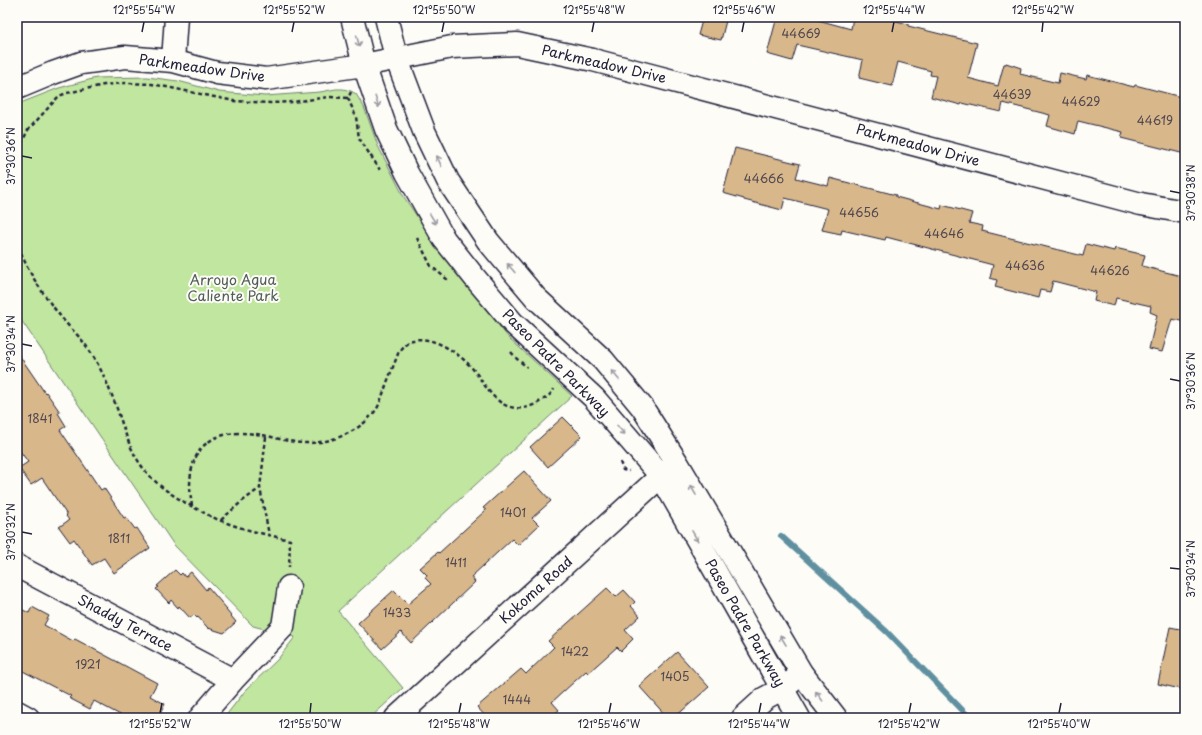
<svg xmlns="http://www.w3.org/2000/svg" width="1202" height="735" viewBox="0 0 1202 735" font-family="'Playpen Sans',sans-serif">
<rect width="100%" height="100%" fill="#fdfcf7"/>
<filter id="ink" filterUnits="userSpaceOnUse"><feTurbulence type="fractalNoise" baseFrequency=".025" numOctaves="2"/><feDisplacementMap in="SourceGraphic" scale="8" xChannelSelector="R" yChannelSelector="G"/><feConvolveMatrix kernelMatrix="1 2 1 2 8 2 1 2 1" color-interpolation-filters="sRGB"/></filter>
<g filter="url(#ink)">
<path fill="#c0e6a0" stroke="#71846e" d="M 147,77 L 178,81 L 219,92 L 265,96 L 320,92 L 336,89 L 343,89 L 351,91 L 356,94 L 364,107 L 378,146 L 404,197 L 445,258 L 508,337 L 572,396 L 338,611 L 403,688 L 370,718 L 224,718 L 245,691 L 278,659 L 295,637 L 253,626 L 174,545 L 17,314 L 17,106 L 23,102 L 59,88 L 96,78 Z"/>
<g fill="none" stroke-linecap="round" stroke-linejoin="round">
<path stroke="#6090a0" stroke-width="6" d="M 781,536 L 887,632 L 970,718"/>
</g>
<path fill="#d8b78b" stroke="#22223b" d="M 703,17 L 727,17 L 721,40 L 698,35 Z
M 777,17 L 807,17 L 851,29 L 853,17 L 881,17 L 908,24 L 908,26 L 977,43 L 968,78 L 998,86 L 1004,64 L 1006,64 L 1006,63 L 1021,68 L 1020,74 L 1058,83 L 1060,73 L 1086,79 L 1087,75 L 1134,87 L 1135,85 L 1185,98 L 1185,154 L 1121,138 L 1123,132 L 1078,121 L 1075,134 L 1047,126 L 1050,115 L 1003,103 L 1001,112 L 962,103 L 961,105 L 931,97 L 936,76 L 930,75 L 931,71 L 898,62 L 892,86 L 859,78 L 863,60 L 797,45 L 792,61 L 767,54 Z
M 735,148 L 800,164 L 796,178 L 828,186 L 830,178 L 896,195 L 896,197 L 941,209 L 942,205 L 972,213 L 969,223 L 983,226 L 982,231 L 1083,256 L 1086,244 L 1114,251 L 1115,248 L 1145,255 L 1142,266 L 1185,277 L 1185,322 L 1172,319 L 1162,352 L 1149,349 L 1157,315 L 1150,312 L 1151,306 L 1116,298 L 1114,306 L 1094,301 L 1096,292 L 1053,281 L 1050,292 L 1040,290 L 1038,298 L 995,287 L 997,280 L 990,278 L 993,265 L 886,237 L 885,240 L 842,230 L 841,234 L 822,230 L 828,209 L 785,198 L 782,210 L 744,200 L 744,199 L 723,193 Z
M 17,352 L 45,393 L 46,392 L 60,412 L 58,413 L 66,426 L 60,430 L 101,490 L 104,488 L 124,518 L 126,517 L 135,529 L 137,528 L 150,548 L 114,573 L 104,558 L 92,565 L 74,539 L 70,542 L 59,527 L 69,520 L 66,516 L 67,515 L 42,478 L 31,485 L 19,468 L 28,462 L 17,447 Z
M 563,417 L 582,436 L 548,467 L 530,447 Z
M 524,471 L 551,501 L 532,518 L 539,525 L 518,545 L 512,539 L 471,577 L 475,582 L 411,643 L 401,632 L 382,649 L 358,623 L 394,590 L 408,604 L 431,584 L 425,578 L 427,575 L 420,568 L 438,552 L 439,553 L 486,510 L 483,508 Z
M 175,570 L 180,575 L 182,573 L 185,577 L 191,572 L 206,590 L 208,587 L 227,609 L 226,610 L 236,622 L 224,633 L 208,628 L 198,617 L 197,618 L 194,615 L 190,618 L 179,606 L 178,608 L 171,600 L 169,603 L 156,589 L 159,587 L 157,586 Z
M 607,588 L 616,597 L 624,590 L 635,602 L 631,606 L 640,616 L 625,630 L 633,639 L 621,651 L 617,647 L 588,673 L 586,671 L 552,702 L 559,710 L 550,718 L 487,718 L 477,707 L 521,669 L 526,674 L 554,647 L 548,641 Z
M 17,607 L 29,613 L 32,607 L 49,616 L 44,625 L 73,641 L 75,639 L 157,683 L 150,696 L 165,704 L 158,718 L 126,718 L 94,701 L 90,709 L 69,698 L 71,696 L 17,668 Z
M 1170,627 L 1185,630 L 1185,690 L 1158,684 Z
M 677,652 L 709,687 L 674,718 L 668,718 L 639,686 Z"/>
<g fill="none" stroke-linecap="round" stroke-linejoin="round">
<g stroke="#22223b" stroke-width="25">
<path id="minor" d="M 173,61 L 176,17
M 17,88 L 53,73 L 81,63 L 125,57 L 173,61 L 217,73 L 266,79 L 364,65 L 452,47 L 517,44 L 593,60 L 1141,204 L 1185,212
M 17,566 L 233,680
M 17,712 L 28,718
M 200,718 L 233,680 L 283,627 L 289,587
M 396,718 L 661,476 L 675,466
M 743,718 L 765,698 L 782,689 L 802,674"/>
</g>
<g stroke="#22223b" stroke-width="25">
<path id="major" d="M 352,17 L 364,65 L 386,129 L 407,173 L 444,239 L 475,278 L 513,323 L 594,398 L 661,476 L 799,718
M 386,17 L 396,57 L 424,131 L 448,181 L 488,241 L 536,298 L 603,360 L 642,407 L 678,464 L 802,674 L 836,718"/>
</g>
<path stroke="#22223b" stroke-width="2.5" stroke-dasharray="4 3" stroke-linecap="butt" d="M 348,98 L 356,117 L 359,138 L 380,170
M 17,157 L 20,146 L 28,130 L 59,96 L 67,93 L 104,85 L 126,83 L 152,84 L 234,101 L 270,103 L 293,102 L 328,97 L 348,98 L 351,92
M 417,238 L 431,266 L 449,281
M 17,240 C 24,269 47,300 66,323 C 72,330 79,336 84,343 C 95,357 104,375 110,391 C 118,408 122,427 130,445 C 143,476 164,491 193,507 C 199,510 206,514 212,517 C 236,528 264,534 290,540 L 289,567
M 511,352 L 517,359 L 527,367
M 266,437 L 260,488 L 269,535
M 620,462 L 623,470 L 629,471
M 192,506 C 191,499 190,492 190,485 C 191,443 216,429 256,434 C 273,436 291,444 310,443 C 330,442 350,435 365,422 C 369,418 373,414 376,410 C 379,406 381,399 383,394 C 388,379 394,365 399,351 C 403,346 407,341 413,340 C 433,335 460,354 472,368 C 485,383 493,405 515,408 C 523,409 529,407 536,404 C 542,400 551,396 554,389
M 221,520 L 240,503 L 260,488"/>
<use href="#minor" stroke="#fdfcf7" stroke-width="22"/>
<use href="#major" stroke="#fdfcf7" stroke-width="22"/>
</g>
<defs><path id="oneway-shaft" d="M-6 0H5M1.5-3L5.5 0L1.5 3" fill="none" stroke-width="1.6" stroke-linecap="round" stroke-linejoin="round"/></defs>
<g stroke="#9a9aa2">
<use href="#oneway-shaft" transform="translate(358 41) rotate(76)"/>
<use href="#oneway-shaft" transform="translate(377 102) rotate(72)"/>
<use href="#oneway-shaft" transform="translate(439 161) rotate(-115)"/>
<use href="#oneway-shaft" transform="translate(433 219) rotate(59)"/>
<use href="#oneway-shaft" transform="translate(511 268) rotate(-130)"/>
<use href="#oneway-shaft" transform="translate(615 375) rotate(-130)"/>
<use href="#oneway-shaft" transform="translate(621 430) rotate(49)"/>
<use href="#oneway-shaft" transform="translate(693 490) rotate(-121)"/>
<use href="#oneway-shaft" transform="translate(695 536) rotate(60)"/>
<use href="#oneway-shaft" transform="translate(783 640) rotate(-121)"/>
<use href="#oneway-shaft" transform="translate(819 696) rotate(-127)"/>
</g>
</g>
<path fill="none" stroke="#22223b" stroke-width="1.5" d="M 142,32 L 144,22M 292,32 L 294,22M 442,32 L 444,22M 592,32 L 594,22M 742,32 L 744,22M 892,32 L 894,22M 1042,32 L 1043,22M 22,156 L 32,158M 1170,191 L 1180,193M 22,344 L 32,346M 1170,379 L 1180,381M 22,532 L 32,534M 1170,568 L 1180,569M 160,713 L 162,703M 310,713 L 311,703M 459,713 L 461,703M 609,713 L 611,703M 759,713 L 761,703M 909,713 L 911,703M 1059,713 L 1061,703"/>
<g text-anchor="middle" stroke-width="4" stroke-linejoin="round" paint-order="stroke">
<g font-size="12" fill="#50474f">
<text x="801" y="38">44669</text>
<text x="1012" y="99">44639</text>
<text x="1081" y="106">44629</text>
<text x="1155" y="125">44619</text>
<text x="764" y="183">44666</text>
<text x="859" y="217">44656</text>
<text x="944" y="238">44646</text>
<text x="1025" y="270">44636</text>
<text x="1110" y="275">44626</text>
<text x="40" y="423">1841</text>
<text x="513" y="517">1401</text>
<text x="119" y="543">1811</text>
<text x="456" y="567">1411</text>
<text x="397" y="617">1433</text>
<text x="575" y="656">1422</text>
<text x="88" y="669">1921</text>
<text x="675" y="681">1405</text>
<text x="517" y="704">1444</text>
</g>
<g font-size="14" fill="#22223b" stroke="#fdfcf7">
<text transform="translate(604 64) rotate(13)" y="5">Parkmeadow Drive</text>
<text transform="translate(202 68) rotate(8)" y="5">Parkmeadow Drive</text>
<text transform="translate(918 145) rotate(15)" y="5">Parkmeadow Drive</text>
<text transform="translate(556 363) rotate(45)" y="5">Paseo Padre Parkway</text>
<text transform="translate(536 590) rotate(-42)" y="5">Kokoma Road</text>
<text transform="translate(125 623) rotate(28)" y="5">Shaddy Terrace</text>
<text transform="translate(745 623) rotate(60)" y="5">Paseo Padre Parkway</text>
</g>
<g font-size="14" fill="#515d59" stroke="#fdfcf7">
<text x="233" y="285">Arroyo Agua<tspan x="233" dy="16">Caliente Park</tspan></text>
</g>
</g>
<rect width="1202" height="735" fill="none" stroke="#fdfcf7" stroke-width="44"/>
<rect x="22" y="22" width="1158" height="691" fill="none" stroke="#22223b" stroke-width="1.5"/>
<g font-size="10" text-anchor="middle" fill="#22223b">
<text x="144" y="14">121°55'54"W</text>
<text x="294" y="14">121°55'52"W</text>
<text x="444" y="14">121°55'50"W</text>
<text x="594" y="14">121°55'48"W</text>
<text x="744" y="14">121°55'46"W</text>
<text x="894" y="14">121°55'44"W</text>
<text x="1043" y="14">121°55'42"W</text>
<text transform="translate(11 156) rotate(-90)" y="4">37°30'36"N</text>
<text transform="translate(1191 193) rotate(-90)" y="4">37°30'38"N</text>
<text transform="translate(11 344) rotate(-90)" y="4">37°30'34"N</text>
<text transform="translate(1191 381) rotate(-90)" y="4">37°30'36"N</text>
<text transform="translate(11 532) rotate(-90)" y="4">37°30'32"N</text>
<text transform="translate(1191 569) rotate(-90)" y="4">37°30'34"N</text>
<text x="160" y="728">121°55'52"W</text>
<text x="310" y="728">121°55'50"W</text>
<text x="459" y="728">121°55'48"W</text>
<text x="609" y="728">121°55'46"W</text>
<text x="759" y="728">121°55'44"W</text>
<text x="909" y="728">121°55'42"W</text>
<text x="1059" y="728">121°55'40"W</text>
</g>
</svg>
